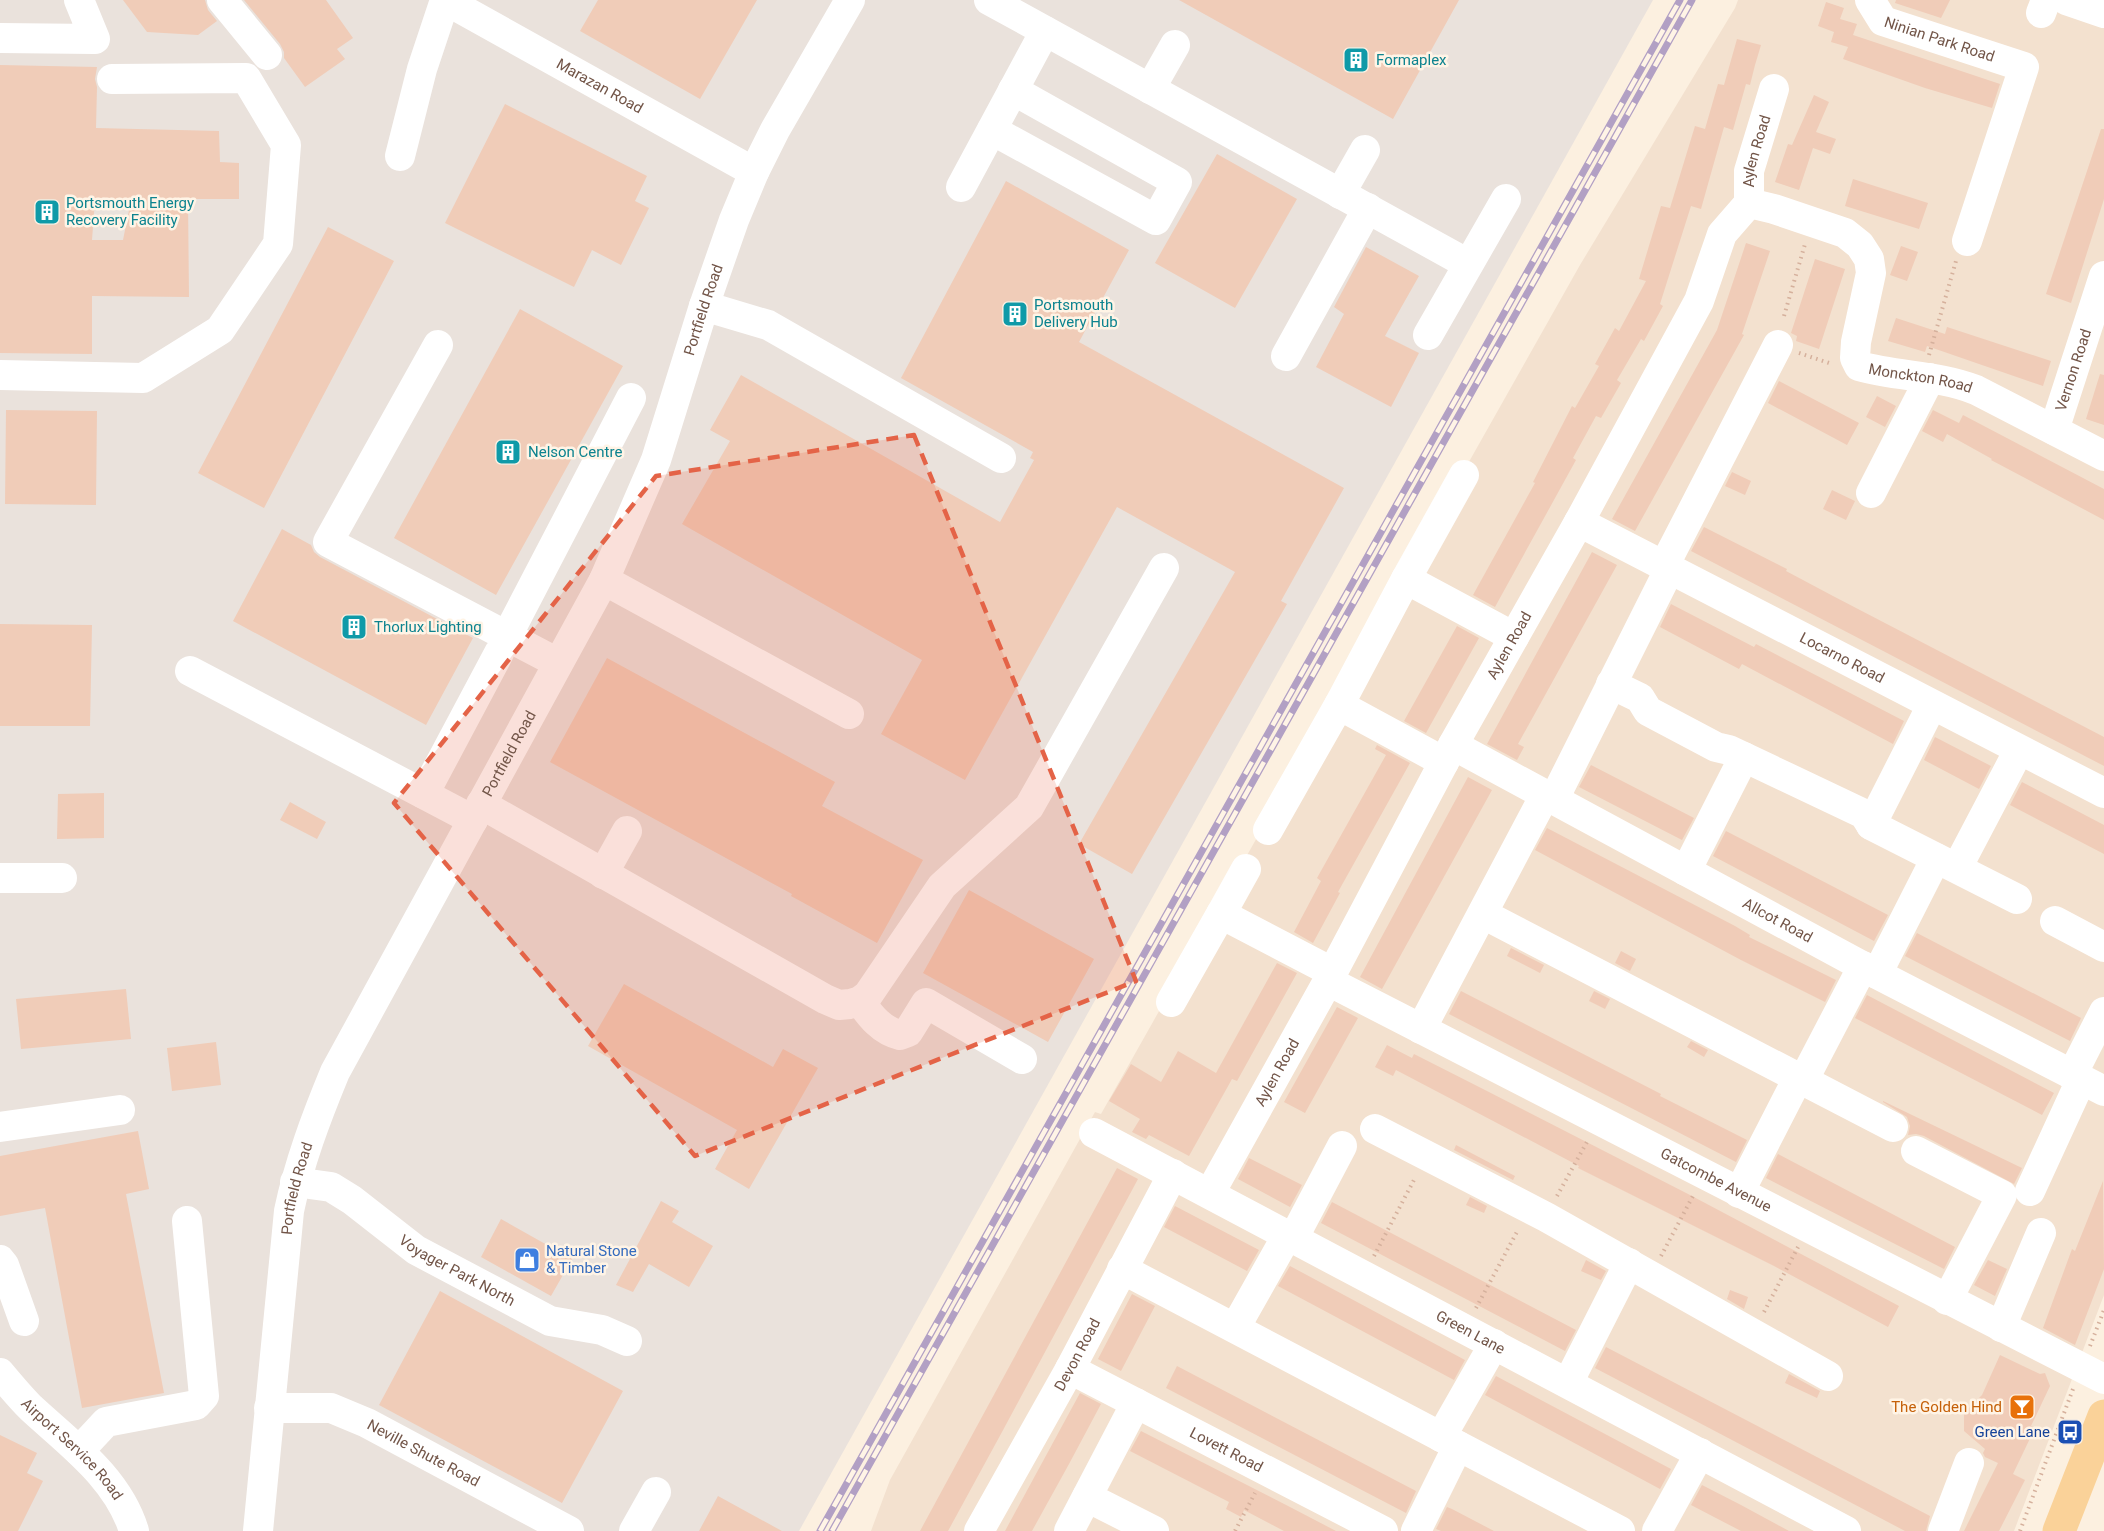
<svg xmlns="http://www.w3.org/2000/svg" width="2104" height="1531" viewBox="0 0 2104 1531" font-family="Roboto,sans-serif">
<rect width="100%" height="100%" fill="#fcf0e0"/>
<path fill="#f3e1cf" d="M 1738,0 L 2104,0 L 2104,1295 L 2014,1531 L 871,1531 L 890,1480 L 1095,1112 L 1101,1114 L 1580,265 L 1735,8 Z"/>
<path fill="#eae2dc" d="M 0,0 L 1653,0 L 799,1531 L 0,1531 Z"/>
<path fill="#f0ccb8" fill-rule="evenodd" d="M 123,0 L 205,0 L 208,10 L 217,21 L 198,35 L 147,32 Z
M 244,0 L 326,0 L 353,38 L 337,49 L 345,59 L 305,87 L 284,58 L 284,52 L 280,44 Z
M 598,0 L 757,0 L 700,99 L 580,31 Z
M 1179,0 L 1459,0 L 1393,119 Z
M 1896,0 L 1950,0 L 1941,18 L 1895,3 Z
M 1826,2 L 1844,8 L 1840,19 L 1857,24 L 1853,35 L 2000,84 L 1992,108 L 1925,88 L 1843,59 L 1848,47 L 1831,42 L 1834,32 L 1818,26 Z
M 1737,39 L 1761,45 L 1755,65 L 1750,85 L 1746,84 L 1733,130 L 1724,127 L 1701,209 L 1691,206 L 1660,304 L 1663,306 L 1644,341 L 1641,339 L 1617,380 L 1621,383 L 1601,418 L 1596,416 L 1573,458 L 1576,460 L 1495,607 L 1473,595 L 1535,483 L 1533,482 L 1572,406 L 1575,408 L 1599,366 L 1595,364 L 1615,328 L 1619,331 L 1646,281 L 1639,279 L 1661,206 L 1670,208 L 1695,126 L 1705,129 L 1718,84 L 1724,85 Z
M 0,65 L 97,67 L 95,79 L 97,87 L 96,128 L 219,131 L 220,162 L 239,163 L 239,199 L 188,199 L 189,297 L 92,296 L 92,354 L 0,353 ZM 95,200 L 131,200 L 123,240 L 92,240 Z
M 1814,95 L 1829,102 L 1816,132 L 1836,139 L 1830,154 L 1813,148 L 1799,190 L 1775,182 L 1788,144 L 1792,145 Z
M 505,104 L 647,176 L 635,201 L 649,208 L 621,265 L 592,250 L 574,287 L 445,223 Z
M 2101,129 L 2104,129 L 2104,199 L 2071,303 L 2046,294 Z
M 1217,154 L 1297,199 L 1235,308 L 1155,263 Z
M 1853,179 L 1928,203 L 1919,229 L 1845,206 Z
M 1006,181 L 1129,250 L 1079,342 L 1344,488 L 1281,601 L 1287,604 L 1132,874 L 1079,844 L 1235,572 L 1117,507 L 965,780 L 881,734 L 922,660 L 682,524 L 730,441 L 710,430 L 741,375 L 1000,522 L 1034,460 L 1030,458 L 1033,452 L 901,378 Z
M 328,227 L 394,261 L 264,508 L 198,473 Z
M 1746,243 L 1770,251 L 1742,334 L 1744,335 L 1635,531 L 1612,519 L 1717,330 Z
M 1901,246 L 1918,252 L 1907,281 L 1890,275 Z
M 1366,247 L 1419,276 L 1385,336 L 1419,353 L 1391,407 L 1316,367 L 1344,314 L 1334,307 Z
M 1815,259 L 1845,269 L 1819,349 L 1796,341 L 1797,336 L 1791,333 Z
M 520,309 L 623,366 L 496,595 L 394,538 Z
M 1896,318 L 1945,334 L 1947,327 L 2051,361 L 2043,386 L 1927,346 L 1925,352 L 1888,341 Z
M 2100,374 L 2104,375 L 2104,425 L 2086,419 Z
M 1779,381 L 1859,423 L 1847,445 L 1768,403 Z
M 1877,396 L 1896,406 L 1885,427 L 1866,417 Z
M 6,410 L 97,411 L 96,505 L 5,504 Z
M 1933,410 L 1959,423 L 1963,415 L 2104,489 L 2104,520 L 1991,460 L 1992,459 L 1947,434 L 1943,442 L 1922,431 Z
M 1732,472 L 1751,481 L 1745,495 L 1725,486 Z
M 1832,490 L 1855,501 L 1846,520 L 1823,509 Z
M 1704,527 L 1787,569 L 1786,571 L 1833,596 L 2104,737 L 2104,766 L 1691,551 Z
M 282,529 L 311,545 L 314,552 L 320,557 L 473,638 L 426,725 L 233,621 Z
M 1592,552 L 1617,565 L 1518,744 L 1524,747 L 1517,760 L 1487,744 Z
M 1671,604 L 1754,647 L 1756,644 L 1904,721 L 1893,744 L 1742,664 L 1739,669 L 1660,627 Z
M 0,624 L 92,625 L 90,726 L 0,726 Z
M 1457,626 L 1479,638 L 1426,733 L 1404,721 Z
M 607,658 L 835,782 L 822,806 L 923,860 L 877,943 L 791,896 L 792,894 L 550,762 Z
M 1935,737 L 1991,766 L 1979,789 L 1924,760 Z
M 1377,745 L 1410,763 L 1338,892 L 1340,893 L 1313,943 L 1294,932 L 1321,881 L 1317,878 L 1386,755 L 1375,749 Z
M 1591,765 L 1694,818 L 1682,840 L 1579,787 Z
M 1468,777 L 1492,790 L 1382,989 L 1360,977 Z
M 2022,782 L 2104,825 L 2104,854 L 2010,805 Z
M 104,793 L 104,838 L 57,839 L 58,794 Z
M 290,802 L 326,822 L 317,839 L 280,820 Z
M 1547,828 L 1735,926 L 1750,935 L 1749,937 L 1836,980 L 1825,1002 L 1741,960 L 1535,850 Z
M 1726,831 L 1888,915 L 1874,941 L 1713,856 Z
M 969,890 L 1094,959 L 1048,1042 L 923,973 Z
M 1917,933 L 2081,1018 L 2070,1041 L 1905,956 Z
M 1511,948 L 1544,965 L 1540,973 L 1507,956 Z
M 1621,951 L 1636,959 L 1630,971 L 1615,963 Z
M 1277,963 L 1297,973 L 1237,1081 L 1232,1079 L 1189,1156 L 1149,1135 L 1146,1139 L 1132,1132 L 1140,1119 L 1109,1101 L 1131,1064 L 1161,1082 L 1178,1051 L 1216,1073 Z
M 624,984 L 773,1067 L 783,1049 L 818,1068 L 749,1189 L 715,1169 L 737,1130 L 588,1046 Z
M 126,989 L 131,1039 L 21,1049 L 16,999 Z
M 1461,991 L 1661,1094 L 1660,1096 L 1747,1140 L 1736,1162 L 1449,1014 Z
M 1594,991 L 1610,999 L 1605,1009 L 1589,1001 Z
M 1867,995 L 2054,1093 L 2042,1115 L 1855,1018 Z
M 1337,1007 L 1358,1018 L 1305,1113 L 1284,1102 Z
M 1691,1041 L 1708,1050 L 1704,1057 L 1687,1047 Z
M 216,1042 L 221,1085 L 172,1091 L 167,1048 Z
M 1387,1045 L 1412,1058 L 1414,1054 L 1485,1090 L 1690,1195 L 1899,1306 L 1888,1327 L 1774,1266 L 1578,1168 L 1579,1166 L 1541,1146 L 1396,1070 L 1393,1076 L 1375,1067 Z
M 1883,1101 L 2022,1168 L 2014,1184 L 1924,1136 L 1916,1134 L 1908,1135 L 1910,1126 L 1907,1117 L 1883,1102 Z
M 138,1131 L 149,1189 L 126,1194 L 164,1393 L 82,1408 L 45,1208 L 0,1216 L 0,1156 Z
M 1456,1145 L 1515,1176 L 1513,1180 L 1454,1150 Z
M 1778,1154 L 1955,1247 L 1944,1269 L 1766,1178 Z
M 1249,1158 L 1302,1185 L 1290,1207 L 1238,1179 Z
M 1117,1168 L 1138,1179 L 1002,1432 L 948,1531 L 920,1531 Z
M 2103,1181 L 2104,1269 L 2075,1345 L 2043,1328 L 2072,1249 L 2075,1251 Z
M 1470,1197 L 1487,1206 L 1484,1213 L 1466,1205 Z
M 661,1201 L 679,1211 L 672,1222 L 713,1246 L 689,1287 L 649,1264 L 633,1292 L 616,1285 Z
M 1332,1202 L 1576,1330 L 1565,1351 L 1321,1223 Z
M 1175,1206 L 1259,1250 L 1247,1271 L 1164,1227 Z
M 501,1219 L 572,1259 L 551,1296 L 481,1257 Z
M 1586,1260 L 1606,1271 L 1601,1280 L 1581,1271 Z
M 1988,1260 L 2007,1269 L 1995,1296 L 1974,1285 Z
M 1290,1266 L 1465,1360 L 1454,1380 L 1278,1286 Z
M 1730,1290 L 1748,1297 L 1744,1309 L 1727,1299 Z
M 440,1291 L 623,1391 L 562,1503 L 379,1405 Z
M 1132,1294 L 1155,1306 L 1121,1371 L 1098,1359 Z
M 1606,1347 L 1930,1516 L 1926,1531 L 1905,1531 L 1595,1368 Z
M 2000,1355 L 2040,1374 L 2045,1373 L 2050,1386 L 2031,1426 L 2035,1428 L 2013,1474 L 2025,1480 L 1999,1531 L 1964,1531 L 1998,1463 L 1985,1457 L 1983,1453 L 1985,1449 L 1964,1431 L 1964,1413 L 1982,1395 Z
M 1177,1366 L 1416,1491 L 1406,1513 L 1166,1388 Z
M 1789,1374 L 1820,1391 L 1817,1398 L 1785,1383 Z
M 1496,1376 L 1671,1469 L 1660,1489 L 1485,1395 Z
M 1080,1393 L 1101,1404 L 1069,1464 L 1032,1531 L 1005,1531 Z
M 1141,1431 L 1290,1507 L 1336,1531 L 1284,1531 L 1244,1510 L 1241,1517 L 1226,1509 L 1229,1502 L 1130,1451 Z
M 0,1435 L 37,1453 L 27,1473 L 43,1481 L 18,1531 L 0,1531 Z
M 1702,1485 L 1741,1505 L 1789,1531 L 1741,1531 L 1714,1517 L 1691,1505 Z
M 718,1496 L 782,1531 L 699,1531 Z
M 1447,1507 L 1452,1509 L 1494,1531 L 1441,1531 L 1436,1529 Z"/>
<g fill="none" stroke-linecap="round" stroke-linejoin="round">
<path stroke="#d5b09c" stroke-width="4" stroke-dasharray="1.5 4.5" stroke-linecap="butt" d="M 1784,316 L 1805,244
M 1799,353 L 1832,364
M 1929,355 L 1956,261
M 1557,1196 L 1588,1140
M 1374,1256 L 1415,1178
M 1661,1256 L 1694,1194
M 1476,1308 L 1518,1230
M 1764,1312 L 1798,1247
M 2090,1346 L 2104,1310
M 1235,1531 L 1255,1493
M 2020,1531 L 2073,1389"/>
<g stroke="#fff" stroke-width="30">
<path d="M 222,0 L 267,55"/>
<path id="s1" d="M 445,0 L 754,172"/>
<path d="M 989,0 L 1468,264"/>
<path id="s2" d="M 1870,0 L 1883,21 L 2024,67 L 1967,241"/>
<path d="M 2066,0 L 2104,13"/>
<path d="M 2041,13 L 2046,0"/>
<path d="M 0,38 L 95,39 L 79,0"/>
<path d="M 1150,89 L 1175,45"/>
<path d="M 992,130 L 1156,220 L 1177,182 L 1013,90"/>
<path d="M 400,156 L 422,69 L 445,0"/>
<path d="M 961,187 L 1045,31"/>
<path d="M 1340,194 L 1365,150"/>
<path id="s3" d="M 1749,203 L 1774,209 L 1845,233 L 1860,245 L 1869,259 L 1871,273 L 1856,342 L 1855,358 L 1859,366 C 1898,377 1938,375 1976,390 L 2104,456"/>
<path d="M 704,306 L 768,325 L 1001,458"/>
<path d="M 1428,335 L 1506,199"/>
<path d="M 438,345 L 328,542 L 558,663"/>
<path d="M 1286,356 L 1368,208"/>
<path d="M 0,375 L 143,378 L 220,330 L 278,244 L 286,145 L 246,78 L 112,79"/>
<path id="s4" d="M 2054,430 L 2104,276"/>
<path d="M 1871,493 L 1930,378"/>
<path id="s5" d="M 1579,522 L 2104,793"/>
<path d="M 1664,566 L 1778,345"/>
<path d="M 1406,579 L 1464,475"/>
<path d="M 604,580 L 849,714"/>
<path d="M 507,636 L 631,398"/>
<path d="M 190,671 L 473,820"/>
<path d="M 1611,684 L 1640,698 L 1648,711 L 1716,747 L 1729,750 L 1864,814 L 1871,825 L 2017,899"/>
<path d="M 1339,705 L 1406,579 L 1514,637"/>
<path id="s6" d="M 1453,745 L 1877,974 L 2104,1091"/>
<path d="M 424,794 L 499,653"/>
<path d="M 1554,799 L 1670,568"/>
<path d="M 481,804 L 825,999 L 839,1005 L 850,1004 L 860,1001 L 868,995 L 942,886 L 1029,807 L 1164,568"/>
<path d="M 1871,825 L 1932,705"/>
<path d="M 1268,830 L 1339,705 L 1444,762"/>
<path d="M 1957,868 L 2019,750"/>
<path d="M 1686,871 L 1744,757"/>
<path d="M 603,874 L 627,831"/>
<path d="M 0,878 L 62,878"/>
<path d="M 1221,914 L 1246,869"/>
<path d="M 1483,914 L 1893,1127"/>
<path d="M 2055,921 L 2104,947"/>
<path d="M 1877,974 L 1936,858"/>
<path id="s7" d="M 1328,981 L 2104,1379"/>
<path d="M 860,1001 C 870,1016 882,1031 900,1035 L 908,1032 L 926,1003 L 1022,1059"/>
<path d="M 1171,1002 L 1221,914 L 1332,972"/>
<path d="M 1421,1029 L 1545,795"/>
<path d="M 2072,1075 L 2104,1012"/>
<path d="M 1803,1081 L 1863,966"/>
<path d="M 0,1127 L 120,1110"/>
<path d="M 1375,1129 L 1546,1217 L 1828,1376"/>
<path id="s8" d="M 1094,1133 L 1846,1531"/>
<path d="M 1916,1151 L 2002,1195 L 1947,1300"/>
<path id="s9" d="M 295,1182 L 331,1187 L 352,1200 L 416,1250 L 550,1321 L 602,1330 L 627,1341"/>
<path d="M 2030,1191 L 2081,1080"/>
<path id="s10" d="M 1210,1193 L 1328,981 L 1453,745 L 1579,522 L 1699,301 L 1722,234 L 1749,203 L 1749,171 L 1774,89"/>
<path d="M 1739,1193 L 1798,1078"/>
<path d="M 1294,1237 L 1342,1146"/>
<path d="M 0,1260 L 4,1265 L 24,1321"/>
<path d="M 1122,1269 L 1620,1531"/>
<path d="M 2001,1327 L 2041,1233"/>
<path d="M 1235,1328 L 1288,1234"/>
<path id="s11" d="M 1070,1369 L 1383,1531"/>
<path id="s12" d="M 0,1373 C 10,1385 20,1397 31,1408 C 70,1444 118,1478 134,1531"/>
<path d="M 1568,1383 L 1629,1263"/>
<path id="s13" d="M 269,1408 L 331,1408 L 367,1423 L 569,1531"/>
<path d="M 1441,1437 L 1494,1344"/>
<path d="M 79,1451 L 106,1422 L 196,1405 L 204,1396 L 187,1221"/>
<path d="M 1087,1497 L 1154,1531"/>
<path id="s14" d="M 258,1531 L 289,1211 C 299,1163 316,1118 335,1072 L 604,580 L 656,460 L 704,306 L 734,220 L 754,172 L 775,130 L 850,0"/>
<path d="M 634,1531 L 656,1492"/>
<path id="s15" d="M 979,1531 L 1070,1369 L 1173,1174"/>
<path d="M 1069,1531 L 1136,1403"/>
<path d="M 1416,1531 L 1458,1446"/>
<path d="M 1657,1531 L 1700,1453"/>
<path d="M 1943,1531 L 1969,1463"/>
</g>
<path stroke="#fad299" stroke-width="33" d="M 2059,1531 L 2104,1416"/>
<g stroke="#b2a0c4" stroke-width="7">
<path id="rail" d="M 820,1531 L 1680,0
M 832,1531 L 1692,0"/>
</g>
<use href="#rail" stroke="#fff4e6" stroke-width="4.5" stroke-dasharray="14" stroke-linecap="butt"/>
</g>
<path fill="#e46347" fill-opacity="0.2" stroke="#e46347" stroke-width="4.5" stroke-dasharray="12 8" stroke-linejoin="round" d="M 914,435 L 1136,981 L 695,1156 L 394,803 L 656,476 Z"/>
<defs>
<g id="building-square" transform="scale(1.35)"><rect x="-9" y="-9" width="18" height="18" rx="4" fill="#0f9aa8" stroke="#fff4e6"/><path d="M-4-6H4V6H1V3H-1V6H-4ZM-2.5-4.3h1.7v1.8h-1.7ZM.8-4.3h1.7v1.8H.8ZM-2.5-1h1.7V.8h-1.7ZM.8-1h1.7V.8H.8Z" fill="#fff"/></g>
<g id="shop-square" transform="scale(1.35)"><rect x="-9" y="-9" width="18" height="18" rx="4" fill="#3f7fe0" stroke="#fff4e6"/><path d="M-5-2.5h2.3a2.7 3.5 0 0 1 5.4 0H5L5.5 6h-11ZM-1.5-2.5h3a1.5 2.3 0 0 0-3 0Z" fill="#fff"/></g>
<g id="bar-square" transform="scale(1.35)"><rect x="-9" y="-9" width="18" height="18" rx="4" fill="#e8710a" stroke="#fff4e6"/><path d="M-6-5H6L.8 .8V4.5H3.5V6h-7V4.5H-.8V.8Z" fill="#fff"/></g>
<g id="bus-square" transform="scale(1.35)"><rect x="-9" y="-9" width="18" height="18" rx="4" fill="#1a4fb4" stroke="#fff4e6"/><path d="M-5-6H5V4H4V6H2V4H-2V6H-4V4H-5ZM-3.5-4V0h7V-4ZM-3.5 1.2v1.5H-2V1.2ZM2 1.2v1.5H3.5V1.2Z" fill="#fff"/></g>
</defs>
<g fill-rule="evenodd">
<use href="#building-square" x="1356" y="60"/>
<use href="#building-square" x="47" y="212"/>
<use href="#building-square" x="1015" y="314"/>
<use href="#building-square" x="508" y="452"/>
<use href="#building-square" x="354" y="627"/>
<use href="#shop-square" x="527" y="1260"/>
<use href="#bar-square" x="2022" y="1407"/>
<use href="#bus-square" x="2070" y="1432"/>
</g>
<g text-anchor="middle" stroke-width="5" stroke-linejoin="round" paint-order="stroke">
<g font-size="15" fill="#725548" stroke="#fff4e6">
<text dy="5" stroke="none"><textPath href="#s2" startOffset="84">Ninian Park Road</textPath></text>
<text dy="5" stroke="none"><textPath href="#s1" startOffset="177">Marazan Road</textPath></text>
<text dy="5" stroke="none"><textPath href="#s10" startOffset="1182">Aylen Road</textPath></text>
<text dy="5" stroke="none"><textPath href="#s14" startOffset="1317">Portfield Road</textPath></text>
<text dy="5" stroke="none"><textPath href="#s4" startOffset="63">Vernon Road</textPath></text>
<text dy="5" stroke="none"><textPath href="#s3" startOffset="309">Monckton Road</textPath></text>
<text dy="5" stroke="none"><textPath href="#s10" startOffset="624">Aylen Road</textPath></text>
<text dy="5" stroke="none"><textPath href="#s5" startOffset="296">Locarno Road</textPath></text>
<text dy="5" stroke="none"><textPath href="#s14" startOffset="831">Portfield Road</textPath></text>
<text dy="5" stroke="none"><textPath href="#s6" startOffset="369">Allcot Road</textPath></text>
<text dy="5" stroke="none"><textPath href="#s10" startOffset="138">Aylen Road</textPath></text>
<text dy="5" stroke="none"><textPath href="#s7" startOffset="436">Gatcombe Avenue</textPath></text>
<text dy="5" stroke="none"><textPath href="#s14" startOffset="345">Portfield Road</textPath></text>
<text dy="5" stroke="none"><textPath href="#s9" startOffset="188">Voyager Park North</textPath></text>
<text dy="5" stroke="none"><textPath href="#s8" startOffset="426">Green Lane</textPath></text>
<text dy="5" stroke="none"><textPath href="#s15" startOffset="202">Devon Road</textPath></text>
<text dy="5" stroke="none"><textPath href="#s12" startOffset="105">Airport Service Road</textPath></text>
<text dy="5" stroke="none"><textPath href="#s11" startOffset="176">Lovett Road</textPath></text>
<text dy="5" stroke="none"><textPath href="#s13" startOffset="165">Neville Shute Road</textPath></text>
</g>
<g font-size="15" fill="#0d838f" stroke="#fff4e6" text-anchor="start">
<text x="1376" y="65">Formaplex</text>
<text x="66" y="208">Portsmouth Energy<tspan x="66" dy="17">Recovery Facility</tspan></text>
<text x="1034" y="310">Portsmouth<tspan x="1034" dy="17">Delivery Hub</tspan></text>
<text x="528" y="457">Nelson Centre</text>
<text x="374" y="632">Thorlux Lighting</text>
</g>
<g font-size="15" fill="#366cbe" stroke="#fff4e6" text-anchor="start">
<text x="546" y="1256">Natural Stone<tspan x="546" dy="17">&amp; Timber</tspan></text>
</g>
<g font-size="15" fill="#c56008" stroke="#fff4e6" text-anchor="end">
<text x="2002" y="1412">The Golden Hind</text>
</g>
<g font-size="15" fill="#164399" stroke="#fff4e6" text-anchor="end">
<text x="2050" y="1437">Green Lane</text>
</g>
</g>
</svg>
